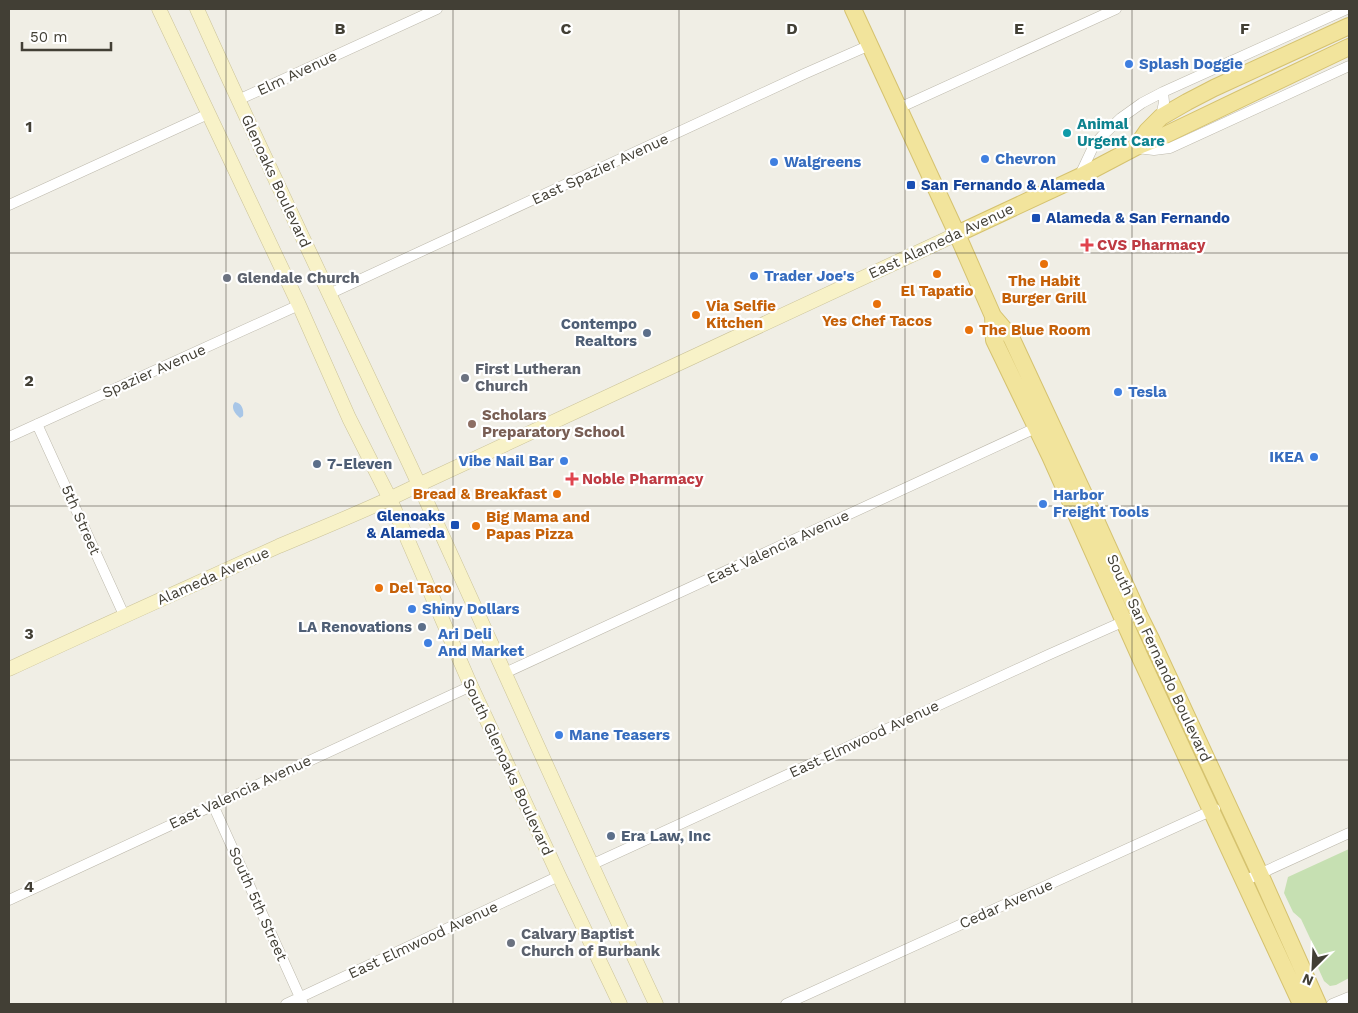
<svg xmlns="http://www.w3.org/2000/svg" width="1358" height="1013" viewBox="0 0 1358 1013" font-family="'Work Sans',sans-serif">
<rect width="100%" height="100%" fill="#f0eee5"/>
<path fill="#c6e0b2" d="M 1349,849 L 1349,978 L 1336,985 L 1330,986 L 1324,981 L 1315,961 L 1316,951 L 1301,919 L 1293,912 L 1284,893 L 1288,877 Z"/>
<path fill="#a8c6e7" d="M 235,402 C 242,403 244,410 243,416 L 240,418 C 235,414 230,407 235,402 Z"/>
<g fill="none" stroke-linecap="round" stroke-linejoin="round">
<g stroke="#bdb9ac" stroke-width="11">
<path id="street" d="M 238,100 L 437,9
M 899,108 L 1116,9
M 1161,117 L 1164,102 L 1163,92 L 1347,9
M 1137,148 L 1154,150 L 1170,148 L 1349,66
M 1079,177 L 1094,145 L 1102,136 L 1121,118 L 1142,103 L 1163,92
M 9,205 L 208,114
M 329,294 L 804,74 L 870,45
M 37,424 L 124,615
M 9,437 L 299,305
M 505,673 L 1040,426
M 213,805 L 303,1004
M 591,865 L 1048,655 L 1129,619
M 1244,881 L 1349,833
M 9,900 L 471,686
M 286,1004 L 559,876
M 786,1004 L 1215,809
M 1332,1004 L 1349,997"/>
</g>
<g stroke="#cbc399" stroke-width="15">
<path id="secondary" d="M 159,9 L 299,305 L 349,418 L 390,499 L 471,686 L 559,876 L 620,1004
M 197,9 C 265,161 338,311 409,463 C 492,643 572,825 656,1004
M 9,669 C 99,627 189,587 279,546 C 326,526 373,508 418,485 L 957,234"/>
</g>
<g stroke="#d5c26f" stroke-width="18">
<path id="primary" d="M 853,9 L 957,234 L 993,316 L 1011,337 L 1090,507 L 1139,615 L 1151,639 L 1260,874 L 1318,1004
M 1136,147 L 1147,131 L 1161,117 L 1187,102 L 1214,88 L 1349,26
M 957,234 L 1079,177 L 1136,147 L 1163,136 L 1349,47
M 993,316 L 994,340 L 1050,456 L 1139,655 L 1301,1004"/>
</g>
<use href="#street" stroke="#fff" stroke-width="10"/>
<use href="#secondary" stroke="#f8f2c8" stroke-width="14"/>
<use href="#primary" stroke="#f2e49c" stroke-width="16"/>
</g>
<path fill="none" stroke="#423f35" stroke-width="1" stroke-opacity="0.55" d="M 226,9 L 226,1004M 453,9 L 453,1004M 679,9 L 679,1004M 905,9 L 905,1004M 1132,9 L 1132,1004M 9,253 L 1349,253M 9,506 L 1349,506M 9,760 L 1349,760"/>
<g fill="#3f7fe0" stroke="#fff" stroke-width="2">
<circle cx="1129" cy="64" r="5"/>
<circle cx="985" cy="159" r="5"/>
<circle cx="774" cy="162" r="5"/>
<circle cx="754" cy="276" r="5"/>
<circle cx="1118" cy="392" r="5"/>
<circle cx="1314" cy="457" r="5"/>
<circle cx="564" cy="461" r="5"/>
<circle cx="1043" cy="504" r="5"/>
<circle cx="412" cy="609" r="5"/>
<circle cx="428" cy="643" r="5"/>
<circle cx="559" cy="735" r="5"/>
</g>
<circle fill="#0f9aa8" stroke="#fff" stroke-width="2" cx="1067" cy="133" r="5"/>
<g fill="#1a4fb4" stroke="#fff" stroke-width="2">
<rect x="906" y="180" width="10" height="10" rx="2.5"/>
<rect x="1031" y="213" width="10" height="10" rx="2.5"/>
<rect x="450" y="520" width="10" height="10" rx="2.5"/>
</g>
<g fill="#e0444e" stroke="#fff" stroke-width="2">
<path d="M1084.5 237.5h5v5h5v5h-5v5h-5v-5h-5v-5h5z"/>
<path d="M569.5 471.5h5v5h5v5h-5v5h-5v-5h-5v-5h5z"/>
</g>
<g fill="#e8710a" stroke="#fff" stroke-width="2">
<circle cx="1044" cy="264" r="5"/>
<circle cx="937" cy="274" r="5"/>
<circle cx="877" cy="304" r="5"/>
<circle cx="696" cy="315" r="5"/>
<circle cx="969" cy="330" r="5"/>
<circle cx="557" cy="494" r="5"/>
<circle cx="476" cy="526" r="5"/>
<circle cx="379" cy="588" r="5"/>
</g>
<g fill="#6b7280" stroke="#fff" stroke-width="2">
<circle cx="227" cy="278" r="5"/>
<circle cx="465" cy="378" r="5"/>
<circle cx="511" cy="943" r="5"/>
</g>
<g fill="#5c6f8a" stroke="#fff" stroke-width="2">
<circle cx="647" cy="333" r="5"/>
<circle cx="317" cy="464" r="5"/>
<circle cx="422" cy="627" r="5"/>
<circle cx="611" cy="836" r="5"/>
</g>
<circle fill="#8d6e63" stroke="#fff" stroke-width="2" cx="472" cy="424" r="5"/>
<g text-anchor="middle" stroke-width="4.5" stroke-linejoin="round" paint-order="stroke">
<g font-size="15" font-weight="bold" fill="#366cbe" stroke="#fff" text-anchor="start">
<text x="1139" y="69">Splash Doggie</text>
<text x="995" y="164">Chevron</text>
<text x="784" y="167">Walgreens</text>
<text x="764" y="281">Trader Joe's</text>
<text x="1128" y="397">Tesla</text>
<text x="1304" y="462" text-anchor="end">IKEA</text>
<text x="554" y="466" text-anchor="end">Vibe Nail Bar</text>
<text x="1053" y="500">Harbor<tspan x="1053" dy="17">Freight Tools</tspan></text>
<text x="422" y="614">Shiny Dollars</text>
<text x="438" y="639">Ari Deli<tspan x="438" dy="17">And Market</tspan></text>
<text x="569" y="740">Mane Teasers</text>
</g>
<g font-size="15" fill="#423f35" stroke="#fff">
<text transform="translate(297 73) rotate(-25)" y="5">Elm Avenue</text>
<text transform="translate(600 169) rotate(-25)" y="5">East Spazier Avenue</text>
<text transform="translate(276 181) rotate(65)" y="5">Glenoaks Boulevard</text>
<text transform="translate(941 241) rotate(-25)" y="5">East Alameda Avenue</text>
<text transform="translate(154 371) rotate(-24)" y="5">Spazier Avenue</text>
<text transform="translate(81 520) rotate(66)" y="5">5th Street</text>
<text transform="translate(778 547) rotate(-25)" y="5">East Valencia Avenue</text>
<text transform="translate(213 576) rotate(-24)" y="5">Alameda Avenue</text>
<text transform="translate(1159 658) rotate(65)" y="5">South San Fernando Boulevard</text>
<text transform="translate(864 739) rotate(-25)" y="5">East Elmwood Avenue</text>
<text transform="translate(508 767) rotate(65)" y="5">South Glenoaks Boulevard</text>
<text transform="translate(240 792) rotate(-25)" y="5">East Valencia Avenue</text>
<text transform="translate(258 904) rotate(66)" y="5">South 5th Street</text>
<text transform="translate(1006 904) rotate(-24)" y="5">Cedar Avenue</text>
<text transform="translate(423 940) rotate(-25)" y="5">East Elmwood Avenue</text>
</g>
<g font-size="15" font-weight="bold" fill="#0d838f" stroke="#fff" text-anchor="start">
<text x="1077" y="129">Animal<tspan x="1077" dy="17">Urgent Care</tspan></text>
</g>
<g font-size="15" font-weight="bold" fill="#164399" stroke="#fff" text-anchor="start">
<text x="921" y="190">San Fernando &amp; Alameda</text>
<text x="1046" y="223">Alameda &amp; San Fernando</text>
<text x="445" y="521" text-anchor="end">Glenoaks<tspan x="445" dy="17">&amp; Alameda</tspan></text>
</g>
<g font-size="15" font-weight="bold" fill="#be3a42" stroke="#fff" text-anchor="start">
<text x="1097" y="250">CVS Pharmacy</text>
<text x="582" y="484">Noble Pharmacy</text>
</g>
<g font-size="15" font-weight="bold" fill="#5b616d" stroke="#fff" text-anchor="start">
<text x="237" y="283">Glendale Church</text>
<text x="475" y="374">First Lutheran<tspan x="475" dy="17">Church</tspan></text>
<text x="521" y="939">Calvary Baptist<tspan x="521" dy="17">Church of Burbank</tspan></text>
</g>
<g font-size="15" font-weight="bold" fill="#c56008" stroke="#fff" text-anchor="start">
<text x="1044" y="286" text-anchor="middle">The Habit<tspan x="1044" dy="17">Burger Grill</tspan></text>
<text x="937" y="296" text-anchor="middle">El Tapatio</text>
<text x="706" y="311">Via Selfie<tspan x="706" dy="17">Kitchen</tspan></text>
<text x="877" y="326" text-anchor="middle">Yes Chef Tacos</text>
<text x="979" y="335">The Blue Room</text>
<text x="547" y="499" text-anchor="end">Bread &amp; Breakfast</text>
<text x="486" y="522">Big Mama and<tspan x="486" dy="17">Papas Pizza</tspan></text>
<text x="389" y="593">Del Taco</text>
</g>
<g font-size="15" font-weight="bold" fill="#4e5e75" stroke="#fff" text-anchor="end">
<text x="637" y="329">Contempo<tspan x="637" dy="17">Realtors</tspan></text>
<text x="327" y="469" text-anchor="start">7-Eleven</text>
<text x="412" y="632">LA Renovations</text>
<text x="621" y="841" text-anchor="start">Era Law, Inc</text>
</g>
<g font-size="15" font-weight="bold" fill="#785e54" stroke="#fff" text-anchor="start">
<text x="482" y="420">Scholars<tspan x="482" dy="17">Preparatory School</tspan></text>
</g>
</g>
<g font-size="16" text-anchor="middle" font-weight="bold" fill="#423f35" stroke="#fff" stroke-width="4.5" stroke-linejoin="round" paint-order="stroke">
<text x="340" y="34">B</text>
<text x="566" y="34">C</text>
<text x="792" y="34">D</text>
<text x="1019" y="34">E</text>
<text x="1245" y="34">F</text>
<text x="29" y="132">1</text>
<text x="29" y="386">2</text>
<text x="29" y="639">3</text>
<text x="29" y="892">4</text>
</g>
<rect width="1358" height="1013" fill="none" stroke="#423f35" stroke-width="20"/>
<g transform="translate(1313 968) rotate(204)" stroke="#ffffff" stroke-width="4" paint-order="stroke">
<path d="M0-4L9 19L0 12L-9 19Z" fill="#423f35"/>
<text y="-8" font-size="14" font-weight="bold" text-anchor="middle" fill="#423f35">N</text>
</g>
<path d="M22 42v8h89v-8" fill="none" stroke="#423f35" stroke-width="2.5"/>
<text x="30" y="42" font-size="15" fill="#423f35" stroke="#ffffff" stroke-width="4" paint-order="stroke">50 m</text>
</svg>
